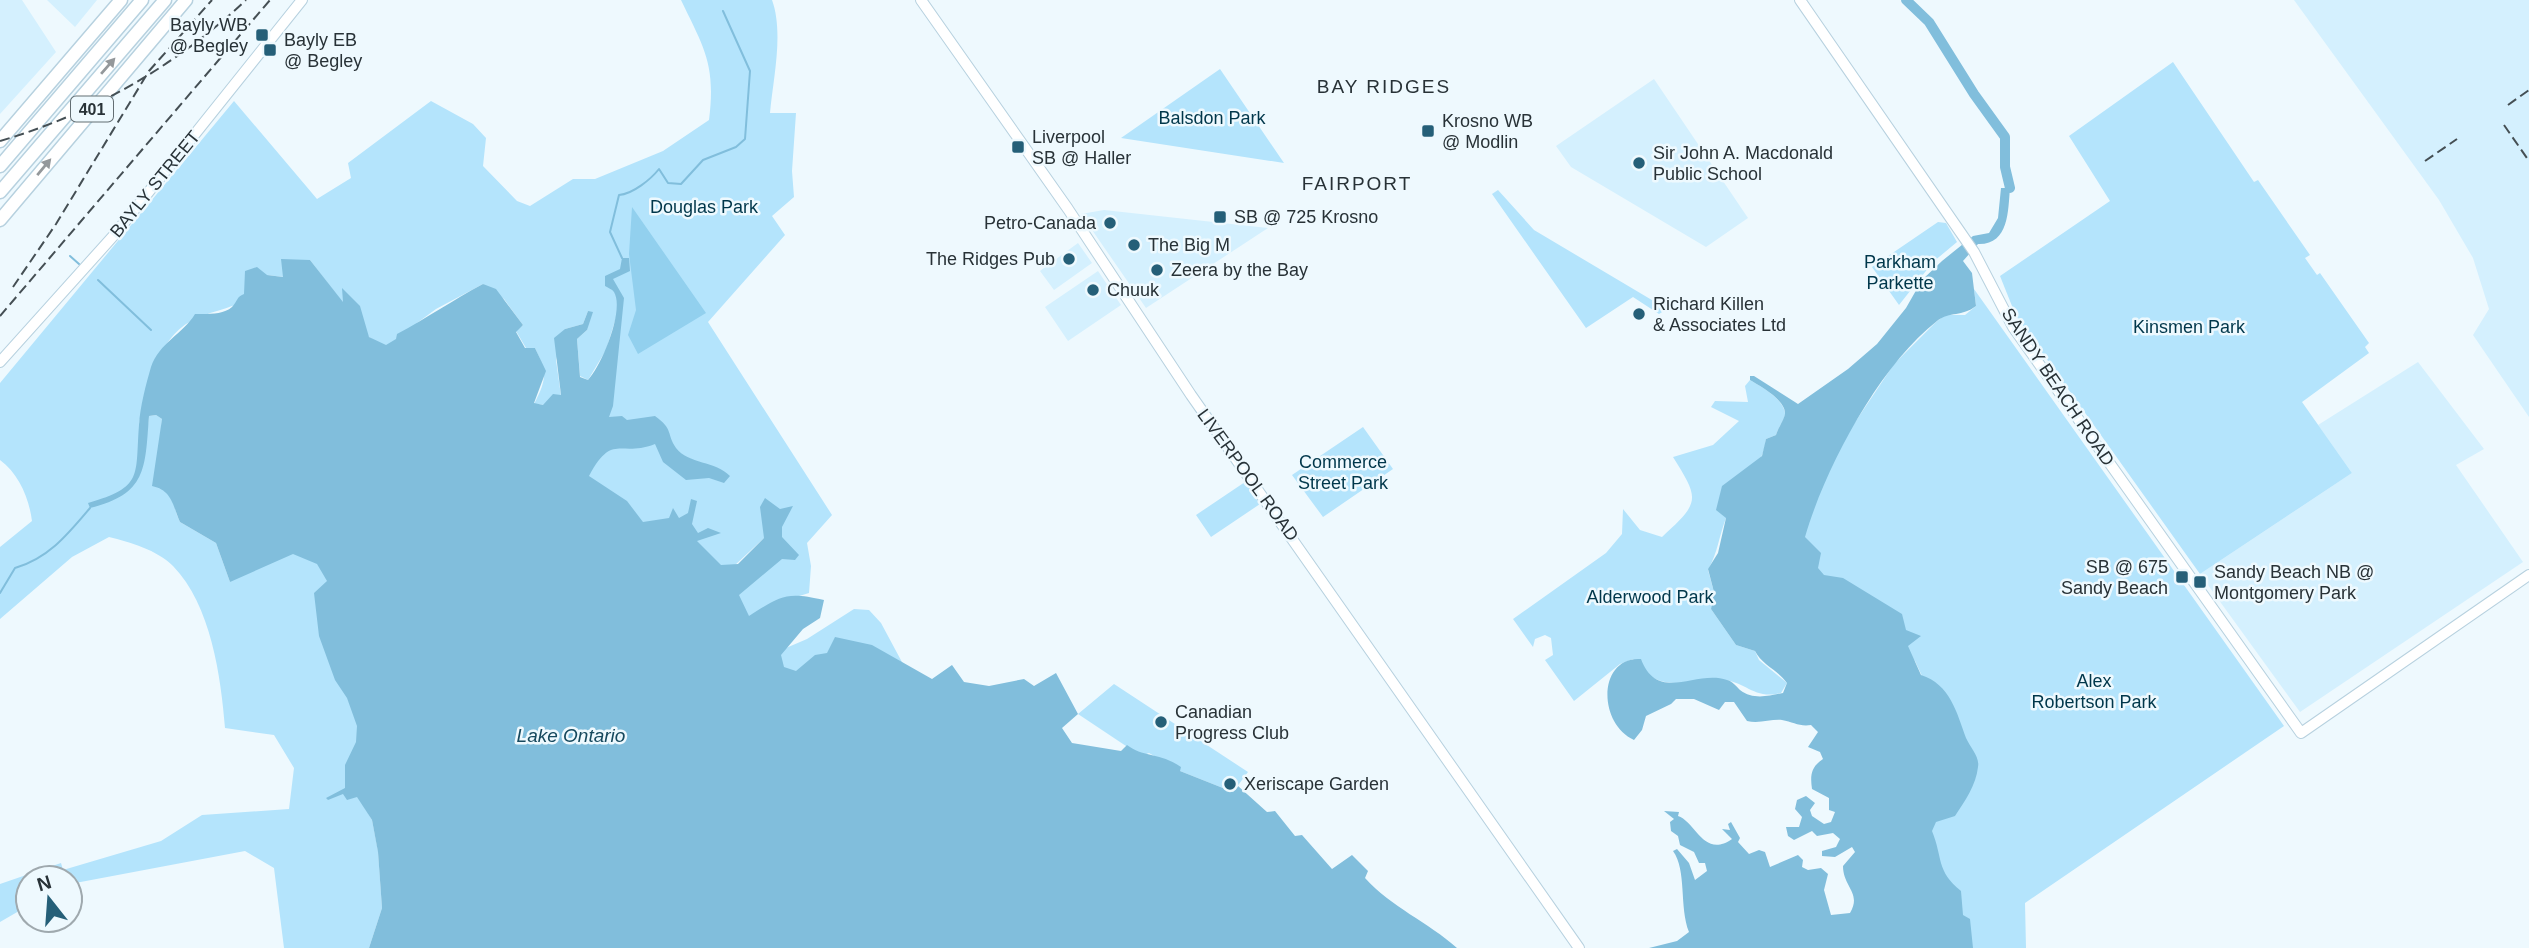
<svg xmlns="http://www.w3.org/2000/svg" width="2529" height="948" viewBox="0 0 2529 948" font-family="Arial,sans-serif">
<rect width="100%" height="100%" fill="#eef9fe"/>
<path fill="#d4f0fe" d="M 0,0 L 22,0 L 56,52 L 0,114 Z
M 47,0 L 97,0 L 75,27 Z
M 2294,0 L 2529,0 L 2529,417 L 2473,335 L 2489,309 L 2473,258 L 2439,200 Z
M 1654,79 L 1748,218 L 1706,247 L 1571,167 L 1556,146 Z
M 1104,210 L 1268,228 L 1146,308 L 1081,214 Z
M 1078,243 L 1092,263 L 1054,290 L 1040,271 Z
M 1098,271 L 1121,305 L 1068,341 L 1045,307 Z
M 2418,362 L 2484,449 L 2456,465 L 2523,562 L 2300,712 L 2200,574 L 2352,473 L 2318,425 Z"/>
<path fill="#b4e4fc" d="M 681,0 L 772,0 C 784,33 773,79 770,113 L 796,113 L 792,171 L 794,197 L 772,216 L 785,235 L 708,322 L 832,515 L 807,543 L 811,566 L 809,593 L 796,597 L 760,625 L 724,608 L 764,538 L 719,580 L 640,533 L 565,497 L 627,420 L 608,417 L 618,311 L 606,350 L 588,380 L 580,376 L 577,339 L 587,330 L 588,311 L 583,324 L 565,329 L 556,360 L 561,396 L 544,405 L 534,404 C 547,379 547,373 535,348 L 526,348 L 516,331 L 523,325 L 504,299 L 483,284 L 436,309 L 417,323 L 430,378 L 369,337 L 310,260 L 284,277 L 267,275 C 243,313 224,304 191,321 C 157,339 147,389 139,423 L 147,434 L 149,416 L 156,415 L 162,419 L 159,453 L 177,515 L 180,522 L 216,543 L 230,582 L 301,468 L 367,708 L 357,795 L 372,820 L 378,851 L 382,908 L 369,948 L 284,948 L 274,868 L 245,851 L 70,884 L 70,878 L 28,878 L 28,920 L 43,920 L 32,926 L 19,911 L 0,922 L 0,884 L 61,863 L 63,870 L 161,841 L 202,815 L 289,809 L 294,768 L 274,735 L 225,728 C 221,677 211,605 173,566 C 157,550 130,542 109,537 L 72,557 L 0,619 L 0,547 L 32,521 C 29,498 19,474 0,460 L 0,383 L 234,101 L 317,199 L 351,178 L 348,163 L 431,101 L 473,124 L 486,138 L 483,166 L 517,201 L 530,206 L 573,179 L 595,179 L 663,151 L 709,120 C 716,64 704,48 681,0 Z
M 2173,62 L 2254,182 L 2258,180 L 2310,255 L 2305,258 L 2317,275 L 2320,273 L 2369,343 L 2365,347 L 2369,353 L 2302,402 L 2352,473 L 2200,574 L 2016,316 L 2000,276 L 2110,201 L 2069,136 Z
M 1220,69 L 1284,163 L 1121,138 Z
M 1498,190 L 1534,230 L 1667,309 L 1659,314 L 1633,297 L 1586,328 L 1492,194 Z
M 1938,222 L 1946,223 L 1957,242 L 1933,262 L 1899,305 L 1872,267 Z
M 1974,289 L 2284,726 L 2025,903 L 2026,948 L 1959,948 L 1923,847 L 1922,676 L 1915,661 L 1813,581 L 1789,521 L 1894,364 L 1936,322 L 1945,315 L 1965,315 L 1976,306 Z
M 1750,380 C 1760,386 1786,400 1785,415 C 1784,420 1778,428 1776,435 L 1766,439 C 1763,469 1737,490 1726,518 C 1719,536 1718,552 1708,570 L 1714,592 L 1711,609 L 1736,645 L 1755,651 L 1759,660 L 1787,683 L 1781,693 C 1754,700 1745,681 1723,680 C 1705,679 1673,687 1658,680 C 1647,676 1640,667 1633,659 L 1620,664 L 1574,701 L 1545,660 L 1553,655 L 1551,638 L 1545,635 L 1535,639 L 1533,647 L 1513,619 L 1606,553 L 1622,534 L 1623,509 L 1640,530 L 1662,537 C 1700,502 1700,500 1673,457 L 1713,445 L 1739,421 L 1711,407 L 1715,401 L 1748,402 L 1745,386 Z
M 1363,427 L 1393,469 L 1323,517 L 1292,475 Z
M 1245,482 L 1260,504 L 1211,537 L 1196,515 Z
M 854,609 L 869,610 L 881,623 L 903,664 L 818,682 L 758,660 L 807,639 Z
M 1114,684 L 1248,772 L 1233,792 L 1180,771 L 1149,753 L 1141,756 L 1078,714 Z"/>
<path fill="#92d0ee" d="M 632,207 L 706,313 L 638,354 L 628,335 L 636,310 L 629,254 Z"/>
<path fill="#81bedc" d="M 2001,188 L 2010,188 C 2008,211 2009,245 1978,244 L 1963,261 L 1972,273 L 1976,306 C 1962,317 1950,311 1937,321 C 1879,366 1825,468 1805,537 L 1821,553 L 1818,568 L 1824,575 L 1843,578 L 1902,614 L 1906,630 L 1921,636 L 1908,646 L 1921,675 C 1950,684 1957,713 1966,738 C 1970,747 1980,757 1978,767 C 1976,785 1965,801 1955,816 L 1936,822 L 1932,831 C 1943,858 1936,871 1961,891 L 1963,915 L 1970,919 L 1973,948 L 1649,948 L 1677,941 L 1689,932 C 1679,907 1687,870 1673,851 L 1677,849 L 1689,863 L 1695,880 L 1707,871 L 1705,863 L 1699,863 L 1694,852 L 1680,845 L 1678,836 L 1671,831 L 1670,822 L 1674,819 L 1664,811 L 1679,812 L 1678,816 C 1696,822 1704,859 1732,839 L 1722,829 L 1730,830 L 1728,824 L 1731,822 L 1740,838 L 1738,842 L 1749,854 L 1759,850 L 1765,852 L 1770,867 L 1798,855 L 1803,860 L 1802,867 L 1808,870 L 1821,868 L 1828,874 L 1824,890 L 1831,915 L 1850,913 C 1862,893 1843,887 1843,866 L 1855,852 L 1852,847 L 1835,857 L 1822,856 L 1822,851 L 1836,847 L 1840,839 L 1833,833 L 1817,836 L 1812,831 L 1794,840 L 1788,836 L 1786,827 L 1799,827 L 1802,817 L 1795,809 L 1797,800 L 1806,796 L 1815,803 L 1810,810 L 1812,816 L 1824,824 L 1831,822 L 1835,812 L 1829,810 L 1829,798 L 1812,789 C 1810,775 1811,767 1823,759 L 1820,752 L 1808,747 L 1818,732 L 1811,725 C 1800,727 1793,722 1782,720 C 1771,719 1759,724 1747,721 L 1734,702 L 1725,702 L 1719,710 L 1694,699 L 1676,699 L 1671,704 L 1646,716 L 1642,730 L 1634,740 C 1597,723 1598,656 1641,659 C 1658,704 1696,669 1727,680 C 1732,681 1737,687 1740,690 C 1753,700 1768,696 1783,693 L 1787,683 C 1778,670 1762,665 1755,651 L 1736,645 L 1711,609 L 1714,592 L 1708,569 L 1718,553 L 1726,518 L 1716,510 L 1722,486 L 1762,456 L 1766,439 L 1776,435 C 1778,428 1784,420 1785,414 C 1786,400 1760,386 1750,380 L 1750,376 L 1754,376 L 1798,404 L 1848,369 L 1877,344 L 1906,308 L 1922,280 L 1942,261 L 1973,236 L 1989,233 L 1998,218 Z
M 622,258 L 629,258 L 630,271 L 613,279 L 624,298 L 613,406 L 609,417 L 622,416 L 627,420 L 655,416 C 674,430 666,433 676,448 C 688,464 716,461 730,476 L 724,483 L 709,478 L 686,480 L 663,462 L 655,444 C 619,458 613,432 589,476 L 627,501 L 643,522 L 669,518 L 673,508 L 679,518 L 688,513 L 691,499 L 697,501 L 692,524 L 698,533 L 708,528 L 721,533 L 697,541 L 721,565 L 738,564 L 764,538 L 760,507 L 765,498 L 780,509 L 793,506 L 782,527 L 782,537 L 799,555 L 795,560 L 782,559 L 739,595 L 749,616 C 781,596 785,591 824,600 L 820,618 L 803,629 L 781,655 L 784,667 L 796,671 L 815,655 L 827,653 L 835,637 L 872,645 L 932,679 L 952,665 L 964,682 L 989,686 L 1024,679 L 1034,686 L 1056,673 L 1078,714 L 1062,728 L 1072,743 L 1121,751 L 1127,745 C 1144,758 1159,752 1181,767 L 1180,771 L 1233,792 L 1238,786 L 1267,812 L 1275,811 L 1295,836 L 1302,835 L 1332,869 L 1352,855 L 1368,871 L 1365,878 C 1391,907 1428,922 1457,948 L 369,948 L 382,908 L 378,852 L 372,820 L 357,797 L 347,800 L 343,794 L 328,800 L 326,798 L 345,788 L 345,765 L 356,742 L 357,726 L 347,698 L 335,680 L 319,636 L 314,593 L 327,581 L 317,564 L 293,554 L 230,582 L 216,543 L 180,522 C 173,506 172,490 152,486 L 162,419 L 156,415 L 149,416 C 145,469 147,494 90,508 L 88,503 C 144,487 135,476 139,425 C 140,407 146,384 151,367 C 159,343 183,334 195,314 C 207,314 223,315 232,307 C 238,301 236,297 244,294 L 245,271 L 257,267 L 267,275 L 283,277 L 281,259 L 310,260 L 343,302 L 342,288 L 360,306 L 369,337 L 386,345 L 396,339 L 397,334 C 427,318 453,300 483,284 L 496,289 L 523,325 L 516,332 L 525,348 L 535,348 L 546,371 L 534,403 L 543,405 L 553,394 L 561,395 L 554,338 L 565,329 L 583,324 L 588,311 L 593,312 L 587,330 L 577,339 L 580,377 L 588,380 C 601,367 625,310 614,292 C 612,289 608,288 605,286 L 605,276 L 620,269 Z"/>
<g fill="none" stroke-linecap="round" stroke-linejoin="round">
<path stroke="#81bedc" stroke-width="2" d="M 70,256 L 79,264
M 622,258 L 610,232 L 619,195 C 633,194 651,179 659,169 L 668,183 L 681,184 L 703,160 L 736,147 L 745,139 L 750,71 L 723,11
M 98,280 L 151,330
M 0,593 L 15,568 C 49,558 68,534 90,508"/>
<path stroke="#81bedc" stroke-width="10" d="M 1906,0 L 1929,22 L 1974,94 L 2005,137 L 2005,167 L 2010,188"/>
<g stroke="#b7d1df" stroke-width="12">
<path id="secondary" d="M 921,0 L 1068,209 L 1191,395 L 1579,948
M 1800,0 L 1974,252 L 2013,327 L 2301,733 L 2529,575
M 0,362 L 115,234 L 302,0"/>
</g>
<g stroke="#b7d1df" stroke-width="15">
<path id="highway" d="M 0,141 L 121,0
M 0,166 L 142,0
M 0,192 L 165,0
M 0,220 L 186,0"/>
</g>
<use href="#secondary" stroke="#fff" stroke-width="10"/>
<use href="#highway" stroke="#fff" stroke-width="12"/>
<path stroke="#454f54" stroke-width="2" stroke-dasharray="10 5" stroke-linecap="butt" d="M 2508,105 L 2529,90
M 2504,125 L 2529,161
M 0,141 C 92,114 176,66 246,0
M 2425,161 L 2457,139
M 13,287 L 56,224 L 149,71 L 212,0
M 0,316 L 270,0"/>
</g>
<defs><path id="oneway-solid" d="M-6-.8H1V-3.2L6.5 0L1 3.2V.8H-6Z" transform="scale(1.75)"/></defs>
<g fill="#94989b">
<use href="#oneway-solid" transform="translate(108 66) rotate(-49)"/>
<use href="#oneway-solid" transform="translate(44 167) rotate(-50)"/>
</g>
<g fill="#255f78" stroke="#eef9fe" stroke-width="2.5">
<rect x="255" y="28" width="14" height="14" rx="3.5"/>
<rect x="263" y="43" width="14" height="14" rx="3.5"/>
<rect x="1421" y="124" width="14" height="14" rx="3.5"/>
<rect x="1011" y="140" width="14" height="14" rx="3.5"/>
<circle cx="1639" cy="163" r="7"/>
<rect x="1213" y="210" width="14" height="14" rx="3.5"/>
<circle cx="1110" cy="223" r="7"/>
<circle cx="1134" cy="245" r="7"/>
<circle cx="1069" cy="259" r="7"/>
<circle cx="1157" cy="270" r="7"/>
<circle cx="1093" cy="290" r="7"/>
<circle cx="1639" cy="314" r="7"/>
<rect x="2175" y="570" width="14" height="14" rx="3.5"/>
<rect x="2193" y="575" width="14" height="14" rx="3.5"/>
<circle cx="1161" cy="722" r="7"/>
<circle cx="1230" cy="784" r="7"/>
</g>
<g text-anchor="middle" stroke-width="5" stroke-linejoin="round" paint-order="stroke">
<rect fill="#eef9fe" stroke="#636e73" stroke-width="2" x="71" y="96.5" width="42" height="25" rx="5"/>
<g font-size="16" font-weight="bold" fill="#283237">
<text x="92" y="115">401</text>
</g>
<g font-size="18" fill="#283237" stroke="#eef9fe" text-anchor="start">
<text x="248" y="31" text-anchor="end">Bayly WB<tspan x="248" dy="21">@ Begley</tspan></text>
<text x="284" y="46">Bayly EB<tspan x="284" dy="21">@ Begley</tspan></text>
<text x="1442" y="127">Krosno WB<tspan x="1442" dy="21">@ Modlin</tspan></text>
<text x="1032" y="143">Liverpool<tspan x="1032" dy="21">SB @ Haller</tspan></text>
<text x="1653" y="159">Sir John A. Macdonald<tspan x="1653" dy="21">Public School</tspan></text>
<text x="1234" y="223">SB @ 725 Krosno</text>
<text x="1096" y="229" text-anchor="end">Petro-Canada</text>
<text x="1148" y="251">The Big M</text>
<text x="1055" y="265" text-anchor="end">The Ridges Pub</text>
<text x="1171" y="276">Zeera by the Bay</text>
<text x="1107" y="296">Chuuk</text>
<text x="1653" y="310">Richard Killen<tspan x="1653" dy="21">&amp; Associates Ltd</tspan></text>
<text x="2168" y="573" text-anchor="end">SB @ 675<tspan x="2168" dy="21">Sandy Beach</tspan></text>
<text x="2214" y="578">Sandy Beach NB @<tspan x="2214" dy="21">Montgomery Park</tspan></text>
<text x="1175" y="718">Canadian<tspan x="1175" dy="21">Progress Club</tspan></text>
<text x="1244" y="790">Xeriscape Garden</text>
</g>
<g font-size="18" fill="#00374b" stroke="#eef9fe">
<text x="1212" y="124">Balsdon Park</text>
<text x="704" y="213">Douglas Park</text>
<text x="1900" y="268">Parkham<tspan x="1900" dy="21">Parkette</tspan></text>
<text x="2189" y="333">Kinsmen Park</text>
<text x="1343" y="468">Commerce<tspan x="1343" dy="21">Street Park</tspan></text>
<text x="1650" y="603">Alderwood Park</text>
<text x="2094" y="687">Alex<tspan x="2094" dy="21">Robertson Park</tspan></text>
</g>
<g font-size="18" fill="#283237" stroke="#eef9fe">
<text transform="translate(155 184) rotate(-51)" y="6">BAYLY STREET</text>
<text transform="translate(2058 387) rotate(56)" y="6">SANDY BEACH ROAD</text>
<text transform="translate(1248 475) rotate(54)" y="6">LIVERPOOL ROAD</text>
</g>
<g font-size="19" letter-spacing="2" fill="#283237" stroke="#eef9fe">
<text x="1384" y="93">BAY RIDGES</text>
<text x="1357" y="190">FAIRPORT</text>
</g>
<g font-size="19" font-style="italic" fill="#16495e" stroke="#eef9fe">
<text x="571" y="742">Lake Ontario</text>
</g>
</g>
<g transform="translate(49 899) rotate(343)"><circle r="33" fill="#eef9fe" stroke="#9fa9ae" stroke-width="2"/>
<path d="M0-5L12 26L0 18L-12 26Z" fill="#255f78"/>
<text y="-10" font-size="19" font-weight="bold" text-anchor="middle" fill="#283237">N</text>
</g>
</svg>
